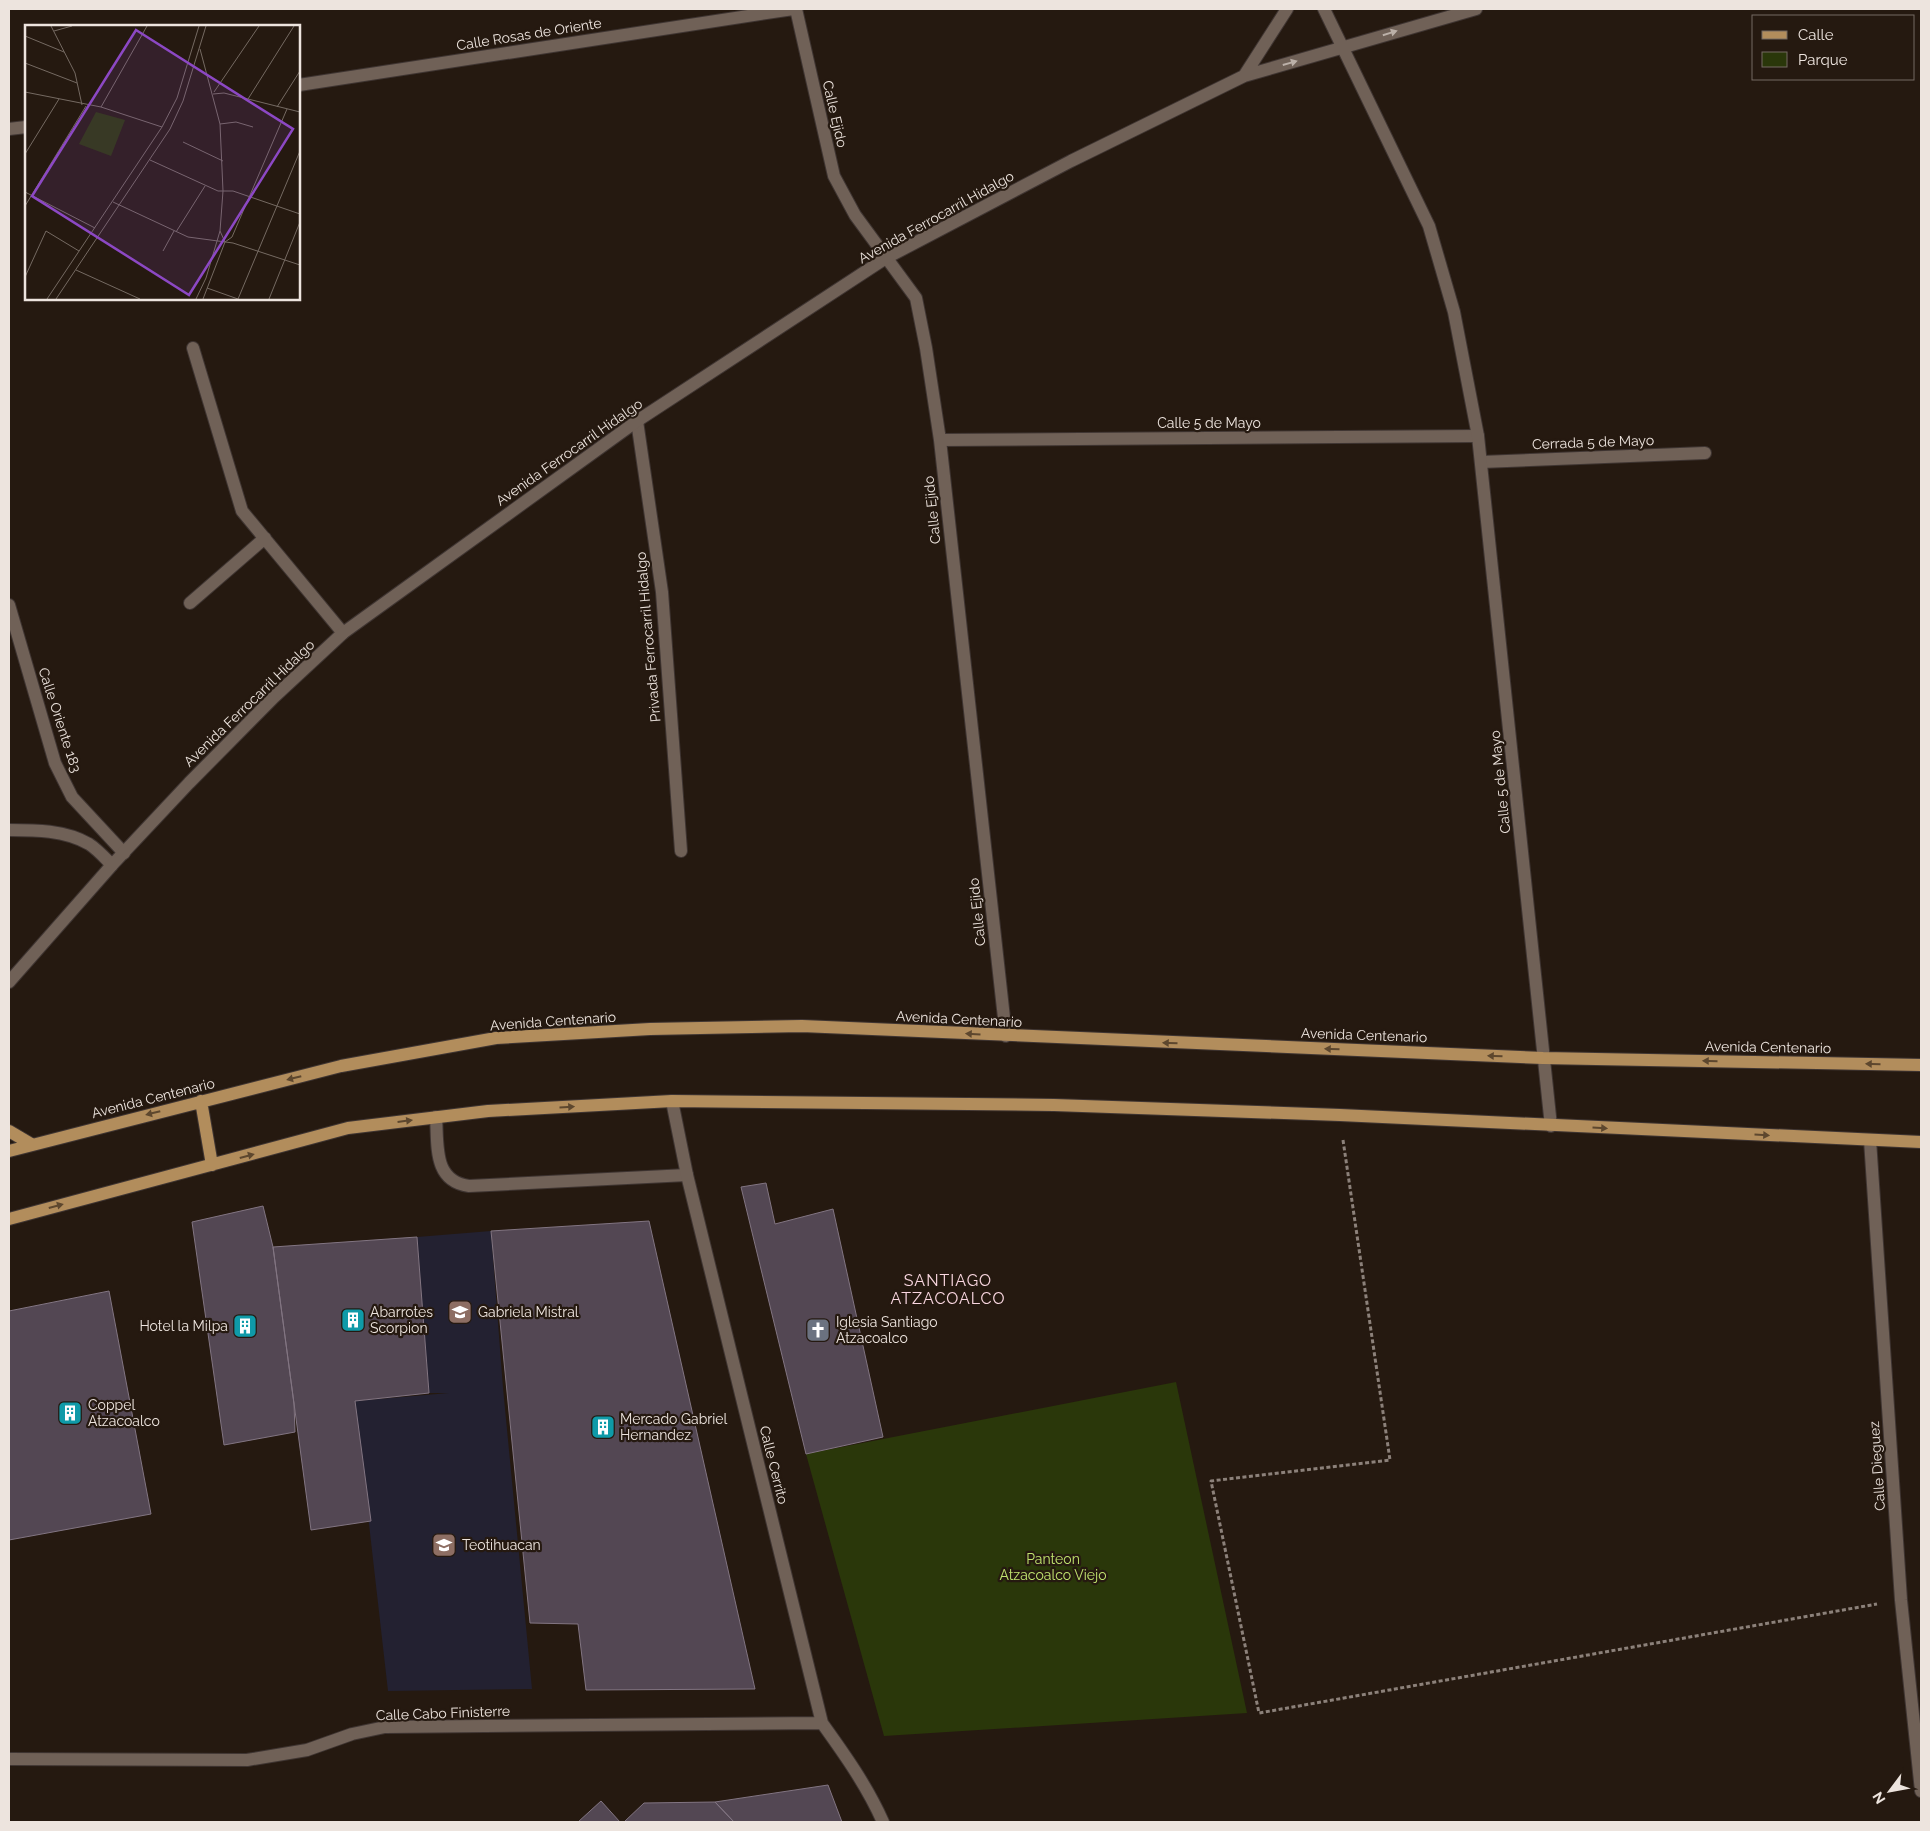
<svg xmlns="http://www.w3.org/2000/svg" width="1930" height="1831" viewBox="0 0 1930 1831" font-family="Raleway,sans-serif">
<rect width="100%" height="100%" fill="#251910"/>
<path fill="#232131" d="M 491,1231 L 503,1388 L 532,1689 L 388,1691 L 355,1401 L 449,1393 L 429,1393 L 417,1237 Z"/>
<path fill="#2a370a" d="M 1176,1382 L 1247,1713 L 884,1736 L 806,1454 Z"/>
<path fill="#534753" stroke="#827582" d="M 766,1183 L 775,1224 L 833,1209 L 883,1437 L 806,1454 L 741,1187 Z
M 263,1206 L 273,1247 L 294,1404 L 295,1432 L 224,1445 L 192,1222 Z
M 649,1221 L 755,1689 L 586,1690 L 578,1624 L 530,1623 L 491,1231 Z
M 417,1237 L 429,1393 L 355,1401 L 371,1521 L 311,1530 L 273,1247 Z
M 109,1291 L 151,1514 L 9,1540 L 9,1311 Z
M 828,1785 L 842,1822 L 734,1822 L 715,1802 Z
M 601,1801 L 620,1822 L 578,1822 Z
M 715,1802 L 734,1822 L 624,1822 L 644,1803 Z"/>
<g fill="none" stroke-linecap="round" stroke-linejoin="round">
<g stroke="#3f3532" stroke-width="14">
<path id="lane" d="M 436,1117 C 438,1146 433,1181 469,1186 L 687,1175"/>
</g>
<g stroke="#3f3532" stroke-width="14">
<path id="street" d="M 796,9 L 834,176 L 855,215 L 916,298 L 926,348 L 940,440 L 1006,1036
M 299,85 L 793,9
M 9,129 L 26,127
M 193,348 L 242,511 L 343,633
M 637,421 L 662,592 L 681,851
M 940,440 L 1478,436
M 1481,462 L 1705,453
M 190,603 L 265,538
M 9,605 L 55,763 L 72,797 L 124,853
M 9,830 C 35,830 65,830 89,844 C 97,849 105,858 112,865
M 672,1101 L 687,1175 L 822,1723 C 845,1755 867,1786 883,1822
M 1870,1140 L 1901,1600 L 1921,1791
M 9,1759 L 247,1760 L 307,1750 L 352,1734 L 385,1727 L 822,1723"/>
</g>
<g stroke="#3f3532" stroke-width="14">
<path id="secondary" d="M 1324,9 L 1429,226 L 1454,312 L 1478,436 L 1551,1126
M 1244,76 L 1287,9
M 9,982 L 112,865 L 189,783 L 274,697 L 343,633 L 637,421 L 886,258 L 1071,161 L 1244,76 L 1476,9"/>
</g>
<g stroke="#3f3532" stroke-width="14">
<path id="primary" d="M 201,1101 L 212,1165
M 9,1131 L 31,1144
M 9,1151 L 341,1066 L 496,1038 L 650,1029 L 802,1026 L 1543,1058 L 1921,1065
M 9,1219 L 348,1128 L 488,1111 L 672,1101 L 1054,1105 L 1340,1115 L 1921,1142"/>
</g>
<path stroke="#8c817a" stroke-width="3" stroke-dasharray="4 2.5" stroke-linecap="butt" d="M 1343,1140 L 1390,1460 L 1211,1481 L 1259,1713 L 1877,1604"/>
<use href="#lane" stroke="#706157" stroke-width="12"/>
<use href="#street" stroke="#706157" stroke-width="12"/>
<use href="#secondary" stroke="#706157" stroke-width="12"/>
<use href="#primary" stroke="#b28d5c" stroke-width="12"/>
</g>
<defs><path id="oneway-solid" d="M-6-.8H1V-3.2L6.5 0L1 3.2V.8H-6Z" transform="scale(1.25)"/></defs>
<g fill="#bbb0a8">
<use href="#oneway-solid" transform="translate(1390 33) rotate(-17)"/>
<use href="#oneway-solid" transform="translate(1290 63) rotate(-16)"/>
</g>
<g fill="#5d472e">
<use href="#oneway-solid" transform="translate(973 1034) rotate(-177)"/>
<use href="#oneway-solid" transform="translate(1170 1043) rotate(-178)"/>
<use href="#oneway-solid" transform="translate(1332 1049) rotate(-178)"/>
<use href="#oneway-solid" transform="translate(1495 1056) rotate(-178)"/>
<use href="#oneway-solid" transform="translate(1710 1061) rotate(-179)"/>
<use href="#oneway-solid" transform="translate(1873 1064) rotate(-179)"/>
<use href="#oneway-solid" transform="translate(294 1078) rotate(166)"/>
<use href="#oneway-solid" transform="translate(567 1107) rotate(-3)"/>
<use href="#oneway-solid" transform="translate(153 1113) rotate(166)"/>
<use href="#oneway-solid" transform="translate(405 1121) rotate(-7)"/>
<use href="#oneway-solid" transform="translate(1600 1128) rotate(3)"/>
<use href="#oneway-solid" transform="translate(1762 1135) rotate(3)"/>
<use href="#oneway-solid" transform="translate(247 1156) rotate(-15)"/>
<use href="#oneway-solid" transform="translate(56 1206) rotate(-15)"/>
</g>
<defs>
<g id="school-square" transform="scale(1.25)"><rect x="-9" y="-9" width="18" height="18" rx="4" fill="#8d6e63" stroke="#251910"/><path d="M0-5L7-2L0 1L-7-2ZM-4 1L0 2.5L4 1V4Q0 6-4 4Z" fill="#fff"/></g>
<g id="building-square" transform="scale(1.25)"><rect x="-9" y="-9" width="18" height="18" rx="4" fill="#0f9aa8" stroke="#251910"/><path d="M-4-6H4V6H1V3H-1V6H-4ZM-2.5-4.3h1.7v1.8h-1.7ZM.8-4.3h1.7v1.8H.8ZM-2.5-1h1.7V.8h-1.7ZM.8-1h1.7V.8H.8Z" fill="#fff"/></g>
<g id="church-square" transform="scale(1.25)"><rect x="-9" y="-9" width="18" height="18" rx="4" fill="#6b7280" stroke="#251910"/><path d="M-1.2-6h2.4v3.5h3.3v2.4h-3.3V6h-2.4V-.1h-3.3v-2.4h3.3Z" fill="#fff"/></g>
</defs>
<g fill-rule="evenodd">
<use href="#school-square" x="460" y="1312"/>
<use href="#building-square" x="353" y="1320"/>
<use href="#building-square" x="245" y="1326"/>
<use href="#church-square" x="818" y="1330"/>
<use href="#building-square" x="70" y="1413"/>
<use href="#building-square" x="603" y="1427"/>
<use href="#school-square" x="444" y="1545"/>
</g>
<g text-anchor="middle" stroke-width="4.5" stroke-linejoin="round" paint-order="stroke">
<g font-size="14" fill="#ede4de" stroke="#251910">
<text transform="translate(529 34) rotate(-9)" y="5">Calle Rosas de Oriente</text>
<text transform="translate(835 114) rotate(77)" y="5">Calle Ejido</text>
<text transform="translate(936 217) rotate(-29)" y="5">Avenida Ferrocarril Hidalgo</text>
<text x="1209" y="428">Calle 5 de Mayo</text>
<text transform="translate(1593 442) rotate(-2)" y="5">Cerrada 5 de Mayo</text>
<text transform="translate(569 452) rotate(-35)" y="5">Avenida Ferrocarril Hidalgo</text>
<text transform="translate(932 510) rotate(-96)" y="5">Calle Ejido</text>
<text transform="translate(648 637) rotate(-95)" y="5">Privada Ferrocarril Hidalgo</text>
<text transform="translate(249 703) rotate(-44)" y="5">Avenida Ferrocarril Hidalgo</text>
<text transform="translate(60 720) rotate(72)" y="5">Calle Oriente 183</text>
<text transform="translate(1500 782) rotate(-96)" y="5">Calle 5 de Mayo</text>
<text transform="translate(977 912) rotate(-96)" y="5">Calle Ejido</text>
<text transform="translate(959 1019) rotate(3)" y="5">Avenida Centenario</text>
<text transform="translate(553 1021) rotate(-4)" y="5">Avenida Centenario</text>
<text transform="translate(1364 1035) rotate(2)" y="5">Avenida Centenario</text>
<text transform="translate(1768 1047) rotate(1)" y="5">Avenida Centenario</text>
<text transform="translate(153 1098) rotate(-14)" y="5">Avenida Centenario</text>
<text transform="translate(774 1465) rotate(76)" y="5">Calle Cerrito</text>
<text transform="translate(1877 1466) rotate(-94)" y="5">Calle Dieguez</text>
<text transform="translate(443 1713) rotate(-2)" y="5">Calle Cabo Finisterre</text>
</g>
<g font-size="14" fill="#ede4de" stroke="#251910" text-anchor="start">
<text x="370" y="1317">Abarrotes<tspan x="370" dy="16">Scorpion</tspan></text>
<text x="478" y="1317">Gabriela Mistral</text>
<text x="836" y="1327">Iglesia Santiago<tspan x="836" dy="16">Atzacoalco</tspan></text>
<text x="228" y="1331" text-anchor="end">Hotel la Milpa</text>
<text x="88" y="1410">Coppel<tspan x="88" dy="16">Atzacoalco</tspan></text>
<text x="620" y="1424">Mercado Gabriel<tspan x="620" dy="16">Hernandez</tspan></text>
<text x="462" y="1550">Teotihuacan</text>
</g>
<g font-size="14" fill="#c1e46f" stroke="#251910">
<text x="1053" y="1564">Panteon<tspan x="1053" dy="16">Atzacoalco Viejo</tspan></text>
</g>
<g font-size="16" letter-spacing="1" fill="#fad7e1" stroke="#251910">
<text x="948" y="1286">SANTIAGO<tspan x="948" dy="18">ATZACOALCO</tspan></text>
</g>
</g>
<g transform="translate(25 25)">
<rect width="275" height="275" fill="#251910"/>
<path d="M 71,87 L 100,95 L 86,131 L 54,119 Z" fill="#2a370a"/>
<path fill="none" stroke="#756a62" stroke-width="1" d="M 26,1 L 50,48 L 57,80M 29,6 L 47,1M 0,11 L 39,27M 0,38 L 52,58M 0,67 L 76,82 L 137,102M 189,67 L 234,1M 188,69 L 199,68 L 275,87M 223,74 L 269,1M 76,82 L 122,1M 252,82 L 275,46M 195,99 L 211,97 L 228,102M 158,117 L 198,136M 0,129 L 34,74M 125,135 L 193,166 L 208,166 L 275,189M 0,167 L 70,203M 88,177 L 163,212 L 208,218 L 275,240M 0,181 L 61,81M 151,207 L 180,161M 200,217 L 207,212 L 262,84M 138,226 L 149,206M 51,245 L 115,274M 0,252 L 21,206 L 54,226M 182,263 L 213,274M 22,274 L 137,102 L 152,73 L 174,1M 31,274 L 145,104 L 158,76 L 181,1M 171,274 L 181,253 L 195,206 L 198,166 L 195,99 L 175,24M 178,274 L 200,217 L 195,206M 213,274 L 275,126M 244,274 L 275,197"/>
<path fill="#8c48c4" fill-opacity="0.15" stroke="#8c48c4" stroke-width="2.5" d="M 111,5 L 268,104 L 164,270 L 7,171 Z"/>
<rect width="275" height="275" fill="none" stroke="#ede4de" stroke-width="2.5"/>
</g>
<rect width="1930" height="1831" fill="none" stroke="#ede4de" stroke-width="20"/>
<rect x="1752" y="15" width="162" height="65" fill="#251910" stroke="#756a62"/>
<rect x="1762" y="31" width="25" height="8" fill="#b28d5c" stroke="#756a62"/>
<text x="1798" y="40" font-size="15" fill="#ede4de">Calle</text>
<rect x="1762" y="52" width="25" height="15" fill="#2a370a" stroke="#756a62"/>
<text x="1798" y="65" font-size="15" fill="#ede4de">Parque</text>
<g transform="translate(1890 1791) rotate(238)" stroke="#251910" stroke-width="4" paint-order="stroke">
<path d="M0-4L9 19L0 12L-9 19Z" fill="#ede4de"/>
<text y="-8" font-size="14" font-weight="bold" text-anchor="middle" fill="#ede4de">N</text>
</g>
</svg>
